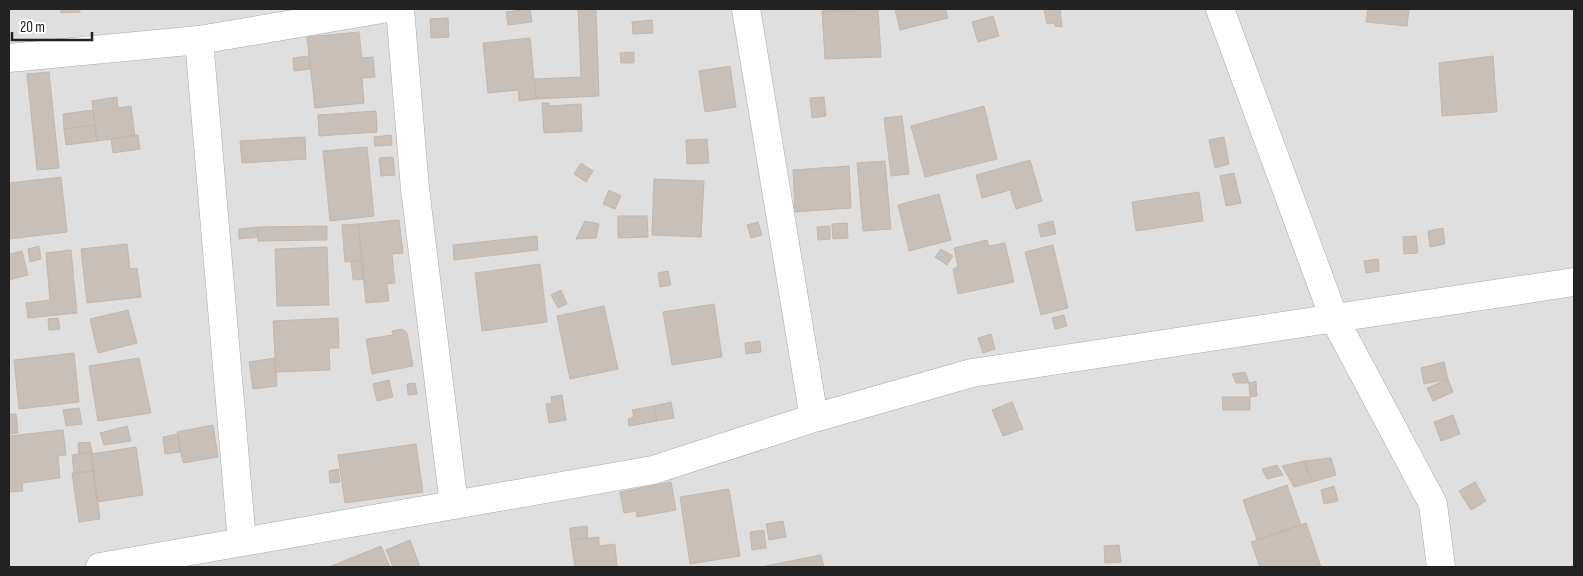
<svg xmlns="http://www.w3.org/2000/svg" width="1583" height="576" viewBox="0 0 1583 576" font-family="'Sofia Sans Condensed',sans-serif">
<rect width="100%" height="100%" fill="#f2efe9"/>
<path fill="#e0dfdf" d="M 9,9 L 1574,9 L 1574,567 L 9,567 Z"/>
<path fill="#c7bfb8" stroke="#c4b6ab" d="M 61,9 L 80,9 L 80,12 L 61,13 Z
M 530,9 L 532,22 L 508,25 L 506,12 Z
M 578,9 L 596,9 L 599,96 L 536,99 L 535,79 L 581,77 Z
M 878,9 L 881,57 L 825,59 L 822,11 Z
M 895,9 L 945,9 L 948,18 L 900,30 Z
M 1060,9 L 1062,27 L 1055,26 L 1054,23 L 1047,24 L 1044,10 Z
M 1368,9 L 1409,9 L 1407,26 L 1366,22 Z
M 993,16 L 999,36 L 978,42 L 972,22 Z
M 448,18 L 449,37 L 431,38 L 430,19 Z
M 652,20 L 653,33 L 633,34 L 632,22 Z
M 359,32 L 362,58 L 373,57 L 375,77 L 362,78 L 364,103 L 315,108 L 307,37 Z
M 530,38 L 536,99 L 519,101 L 518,90 L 488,93 L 483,43 Z
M 634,52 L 634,63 L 621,63 L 620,53 Z
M 309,56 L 311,69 L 294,71 L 293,58 Z
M 1493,56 L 1497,112 L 1442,116 L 1439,63 Z
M 730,66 L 736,107 L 705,112 L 699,71 Z
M 49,72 L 59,168 L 37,170 L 27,74 Z
M 117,97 L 118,108 L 131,106 L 135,136 L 97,141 L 92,101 Z
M 824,97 L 826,116 L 812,118 L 810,98 Z
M 542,103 L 549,103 L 549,106 L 581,104 L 582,131 L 544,133 Z
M 984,106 L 997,159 L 925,177 L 911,126 Z
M 93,110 L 95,125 L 64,129 L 63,114 Z
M 376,111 L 377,132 L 319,136 L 318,115 Z
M 902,116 L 909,174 L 891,176 L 884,118 Z
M 95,125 L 97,141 L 66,145 L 64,129 Z
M 138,135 L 140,149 L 113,153 L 111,139 Z
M 391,135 L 392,145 L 375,146 L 374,137 Z
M 305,137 L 306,159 L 242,163 L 240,141 Z
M 1224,137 L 1229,164 L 1215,168 L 1209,140 Z
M 707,139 L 709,163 L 687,164 L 686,140 Z
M 367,147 L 374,216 L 330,221 L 323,151 Z
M 393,157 L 395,175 L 381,176 L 379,158 Z
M 1030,160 L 1042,201 L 1016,209 L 1010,190 L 982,198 L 976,175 Z
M 885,161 L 891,229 L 863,231 L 857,163 Z
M 581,163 L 593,171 L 586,182 L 574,174 Z
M 849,166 L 851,208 L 795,212 L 793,170 Z
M 1234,173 L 1241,203 L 1226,206 L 1220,176 Z
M 61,177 L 67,232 L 9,239 L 9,183 Z
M 654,179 L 704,181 L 701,237 L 652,235 Z
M 609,190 L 621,196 L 615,209 L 603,204 Z
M 1199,192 L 1203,221 L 1136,231 L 1132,202 Z
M 939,194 L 951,240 L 909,251 L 898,205 Z
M 618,216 L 647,216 L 648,237 L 618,238 Z
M 399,220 L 403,253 L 392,254 L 395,283 L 387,284 L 389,301 L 366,303 L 358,224 Z
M 585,221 L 599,224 L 596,238 L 576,239 Z
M 1053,221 L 1056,234 L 1041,237 L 1038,225 Z
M 758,222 L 762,235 L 751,238 L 747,225 Z
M 847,223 L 848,238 L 833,239 L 832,224 Z
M 358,224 L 362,260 L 345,262 L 342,225 Z
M 327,226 L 327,240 L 258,241 L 258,227 Z
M 830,226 L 830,239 L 818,240 L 817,227 Z
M 258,227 L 258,237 L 239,239 L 239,229 Z
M 1443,228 L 1445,244 L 1430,247 L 1428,231 Z
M 537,236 L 538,250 L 454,260 L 453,245 Z
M 1416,236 L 1418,253 L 1404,254 L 1403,237 Z
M 987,240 L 989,246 L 1005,243 L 1014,282 L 958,294 L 953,269 L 958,267 L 954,248 Z
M 127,244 L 130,269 L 137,268 L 141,297 L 87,303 L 81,249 Z
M 1053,245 L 1068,308 L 1041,315 L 1025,252 Z
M 39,246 L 41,259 L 30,262 L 28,249 Z
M 327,247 L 329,305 L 277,306 L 275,249 Z
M 941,249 L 953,256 L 947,265 L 935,257 Z
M 71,250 L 77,313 L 28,318 L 26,303 L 50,300 L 46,253 Z
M 22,251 L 28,275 L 9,280 L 9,254 Z
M 1378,259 L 1379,271 L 1366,273 L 1364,261 Z
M 362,260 L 364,279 L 353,280 L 351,261 Z
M 540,264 L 547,322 L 482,331 L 475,273 Z
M 668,271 L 671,285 L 660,287 L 658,273 Z
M 561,290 L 567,304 L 558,308 L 551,295 Z
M 714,304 L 722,357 L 672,365 L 663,312 Z
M 604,306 L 618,369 L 570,379 L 557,316 Z
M 128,310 L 137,343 L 98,353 L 90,319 Z
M 1064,315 L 1067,326 L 1055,329 L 1052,318 Z
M 58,318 L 60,329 L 49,330 L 48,319 Z
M 338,318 L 339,348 L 329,348 L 330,370 L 276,372 L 273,321 Z
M 402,329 L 407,333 L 413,366 L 372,374 L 366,339 L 393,335 L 392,331 Z
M 991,334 L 995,349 L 983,353 L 978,338 Z
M 760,341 L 761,352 L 746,354 L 745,343 Z
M 74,353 L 79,402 L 19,409 L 14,360 Z
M 139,358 L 151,413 L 98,421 L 89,366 Z
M 275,358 L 277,386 L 253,389 L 249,362 Z
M 1444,362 L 1448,379 L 1424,384 L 1421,368 Z
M 1245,372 L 1249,383 L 1236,383 L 1232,374 Z
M 1448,379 L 1453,392 L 1433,401 L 1427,388 Z
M 389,380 L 393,397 L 377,401 L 373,384 Z
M 1256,381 L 1257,396 L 1250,397 L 1249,383 Z
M 415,383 L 417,394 L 408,395 L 407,384 Z
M 562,395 L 566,420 L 549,423 L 546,404 L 552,403 L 551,397 Z
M 1222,397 L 1250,397 L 1250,410 L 1223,410 Z
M 671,402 L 674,418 L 657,421 L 654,406 Z
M 1012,402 L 1023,429 L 1003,436 L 992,410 Z
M 654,406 L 657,421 L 629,426 L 628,419 L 634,417 L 632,410 Z
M 79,408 L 82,424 L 66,426 L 63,410 Z
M 9,414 L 16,414 L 18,433 L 9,434 Z
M 1453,415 L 1460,434 L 1441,441 L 1434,422 Z
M 213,425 L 218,457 L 183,463 L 177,432 Z
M 127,426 L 131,441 L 104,445 L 100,433 Z
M 63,430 L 66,455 L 58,456 L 60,478 L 22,483 L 23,491 L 9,492 L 9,436 Z
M 178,434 L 181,452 L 165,454 L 163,437 Z
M 90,442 L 92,452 L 79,454 L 78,443 Z
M 416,444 L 423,492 L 345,503 L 338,455 Z
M 136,447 L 143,495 L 97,502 L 91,454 Z
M 92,452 L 94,471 L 74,473 L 72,455 Z
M 1331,458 L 1336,475 L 1312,482 L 1304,461 Z
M 1304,461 L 1312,482 L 1294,487 L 1282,466 Z
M 1277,465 L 1283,475 L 1267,479 L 1262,469 Z
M 338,469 L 340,482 L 330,483 L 329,471 Z
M 94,471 L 100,519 L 79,522 L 72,473 Z
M 671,482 L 676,510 L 637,517 L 636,511 L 624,513 L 620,492 Z
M 1475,482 L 1486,501 L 1471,510 L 1459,491 Z
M 1287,485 L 1301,525 L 1257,540 L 1243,500 Z
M 1334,486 L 1338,501 L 1324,504 L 1321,490 Z
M 729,489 L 740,556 L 690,564 L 680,497 Z
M 783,521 L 786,537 L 769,540 L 766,524 Z
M 1306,523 L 1321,567 L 1260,567 L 1251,542 Z
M 587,526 L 588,538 L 571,540 L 570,528 Z
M 764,530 L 766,548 L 752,550 L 750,532 Z
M 599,537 L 599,546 L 615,544 L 617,567 L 575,567 L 571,540 Z
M 410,540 L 420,567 L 393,567 L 386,550 Z
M 1119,545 L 1121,562 L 1105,563 L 1104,546 Z
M 381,546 L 390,567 L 329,567 Z
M 821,555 L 824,567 L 761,567 Z"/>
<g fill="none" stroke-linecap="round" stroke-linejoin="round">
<g stroke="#a9a9a9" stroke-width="29">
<path id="minor" d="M 400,9 L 415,189 L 454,505
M 746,9 L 814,418
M 1220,9 L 1334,318 L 1433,504 L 1441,567
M 199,40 L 242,542
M 9,58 L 199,40 L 382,9
M 100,567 L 653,470 L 814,418 L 972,373 L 1574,282"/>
</g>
<use href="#minor" stroke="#fff" stroke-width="28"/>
</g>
<rect width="1583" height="576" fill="none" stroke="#222222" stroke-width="20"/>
<path d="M12 32v8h80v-8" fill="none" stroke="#222222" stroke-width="2.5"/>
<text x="20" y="32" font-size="15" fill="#222222" stroke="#ffffff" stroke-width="4" paint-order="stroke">20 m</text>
</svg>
